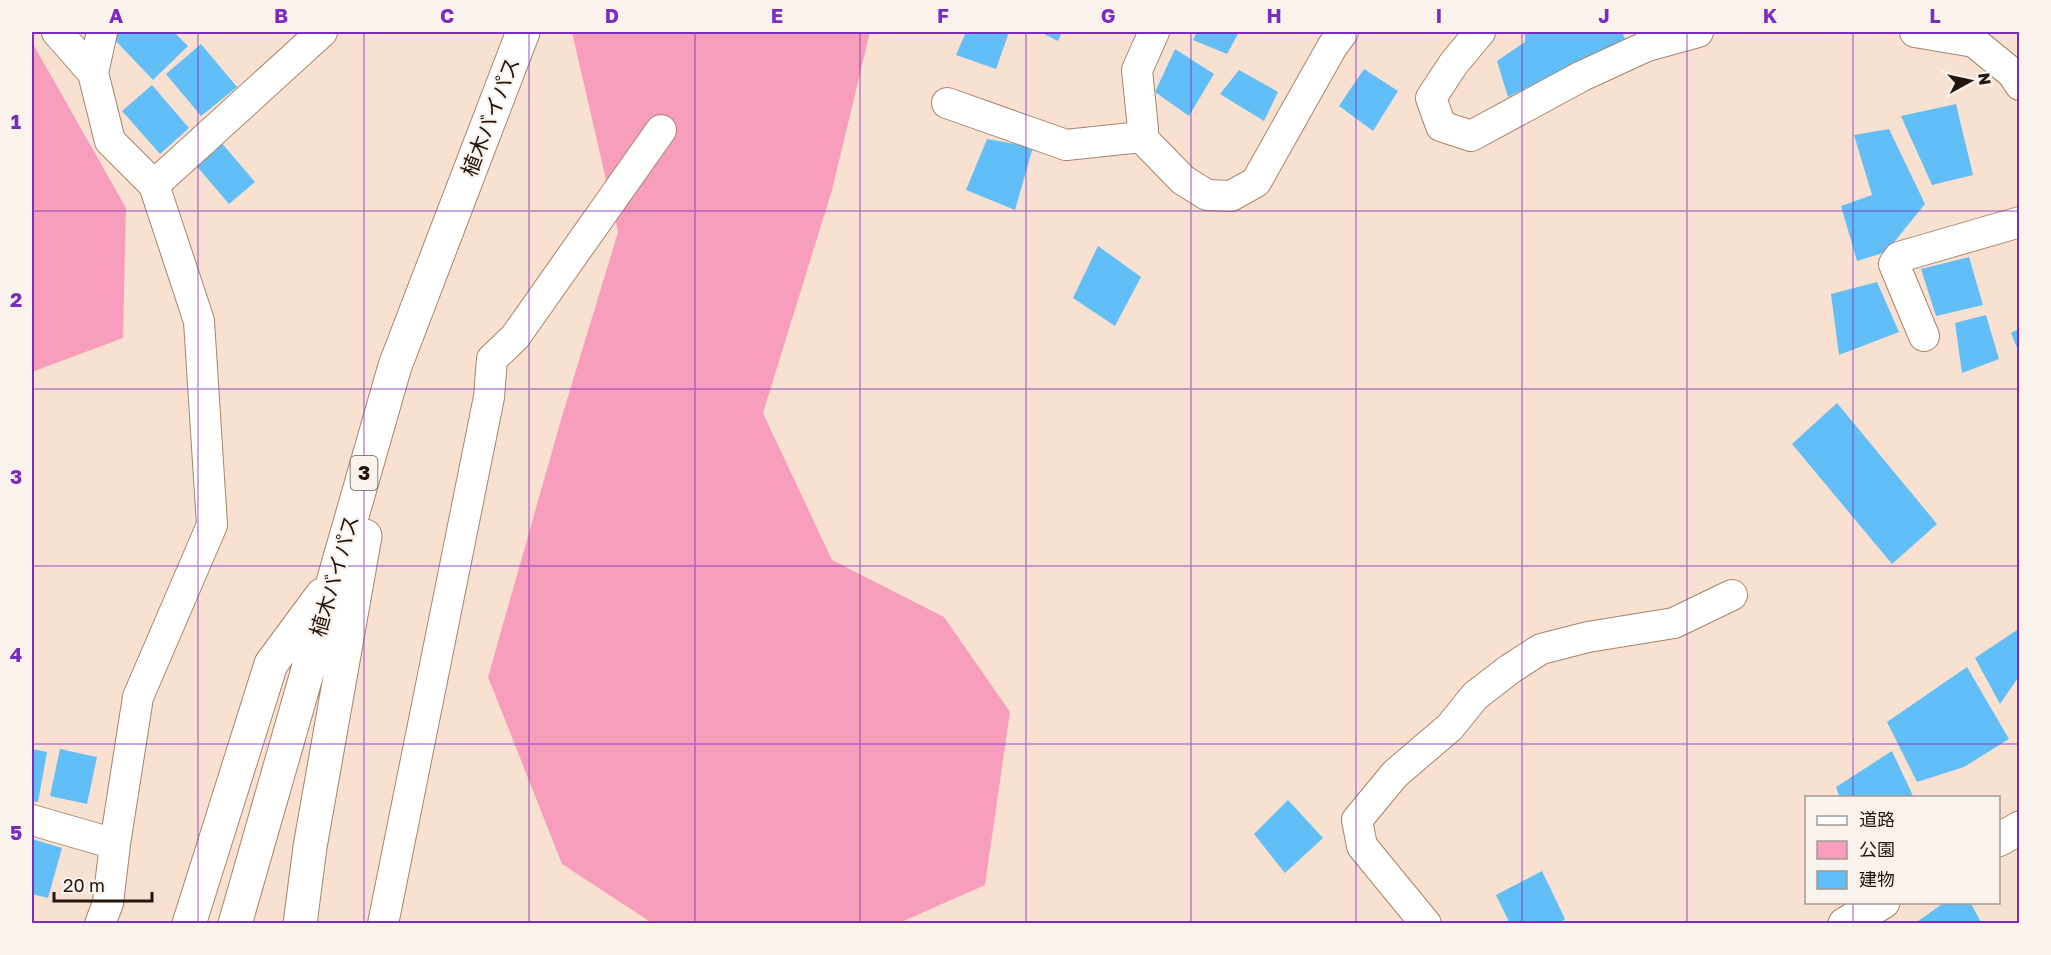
<svg xmlns="http://www.w3.org/2000/svg" width="2051" height="955" viewBox="0 0 2051 955" font-family="'Golos Text','Noto Sans JP',sans-serif">
<rect width="100%" height="100%" fill="#f9e1d1"/>
<path fill="#f79ebd" d="M 572,32 L 870,32 L 832,190 L 763,413 L 832,560 L 944,617 L 1010,712 L 985,885 L 899,923 L 652,923 L 562,864 L 488,677 L 563,413 L 618,232 Z
M 32,42 L 126,208 L 123,338 L 32,372 Z"/>
<path fill="#61bef6" d="M 118,32 L 174,32 L 188,46 L 153,80 L 112,37 Z
M 966,32 L 1009,32 L 996,69 L 956,55 Z
M 1040,32 L 1062,32 L 1058,41 Z
M 1197,32 L 1239,32 L 1227,54 L 1193,40 Z
M 1525,32 L 1622,32 L 1625,39 L 1508,97 L 1497,61 L 1525,42 Z
M 201,44 L 237,87 L 201,116 L 166,74 Z
M 1175,49 L 1214,74 L 1189,116 L 1155,92 Z
M 1364,69 L 1398,91 L 1373,131 L 1339,106 Z
M 1239,70 L 1278,92 L 1264,121 L 1220,94 Z
M 152,85 L 189,128 L 160,154 L 122,111 Z
M 1956,104 L 1973,175 L 1932,185 L 1901,116 Z
M 1889,129 L 1925,204 L 1886,252 L 1857,261 L 1841,206 L 1872,195 L 1854,135 Z
M 987,139 L 1033,147 L 1015,210 L 966,190 Z
M 220,141 L 255,182 L 229,204 L 194,163 Z
M 1098,246 L 1141,277 L 1115,326 L 1073,298 Z
M 1969,257 L 1983,305 L 1936,316 L 1921,269 Z
M 1877,282 L 1899,332 L 1839,355 L 1831,294 Z
M 1986,315 L 1999,359 L 1962,373 L 1955,323 Z
M 2020,328 L 2020,353 L 2019,353 L 2011,333 Z
M 1837,403 L 1937,524 L 1892,564 L 1792,444 Z
M 2017,630 L 2020,644 L 2020,675 L 2000,704 L 1975,658 Z
M 1967,667 L 2009,739 L 1964,767 L 1917,782 L 1887,722 Z
M 32,749 L 47,752 L 38,802 L 32,801 Z
M 60,749 L 97,757 L 87,804 L 50,796 Z
M 1892,751 L 1914,798 L 1840,798 L 1836,787 Z
M 1288,800 L 1323,838 L 1285,873 L 1254,834 Z
M 32,839 L 62,848 L 48,898 L 32,894 Z
M 1542,871 L 1565,919 L 1559,924 L 1510,924 L 1496,895 Z
M 1945,902 L 1970,902 L 1982,924 L 1914,924 Z"/>
<g fill="none" stroke-linecap="round" stroke-linejoin="round">
<g stroke="#a8846a" stroke-width="32">
<path id="minor" d="M 57,32 L 93,73 L 110,141 L 154,185 L 199,321 L 212,525 L 138,697 L 115,844 L 108,903 L 100,924
M 1480,32 L 1454,63 L 1431,98 L 1441,126 L 1471,136 L 1582,76 L 1647,46 L 1698,32
M 1915,32 L 1974,42 L 2012,73 L 2020,85
M 93,73 L 102,32
M 947,103 L 1066,145 L 1141,137 L 1183,180 L 1207,195 L 1231,196 L 1256,182 L 1332,47 L 1343,32
M 1141,137 L 1143,129 L 1137,70 L 1154,32
M 154,185 L 322,32
M 1924,336 L 1894,264 L 1899,257 L 2020,222
M 32,820 L 115,844
M 383,924 L 489,397 L 492,359 L 515,337 L 661,130
M 1426,924 L 1362,846 L 1357,820 L 1395,774 L 1450,727 L 1475,696 L 1510,669 L 1541,649 L 1588,637 L 1674,623 L 1732,595"/>
</g>
<g stroke="#a8846a" stroke-width="35">
<path id="trunk" d="M 1998,840 L 2020,828
M 189,924 L 271,664 L 322,595
M 235,924 L 395,366 L 523,32
M 300,924 L 310,847 L 365,536
M 1845,924 L 1883,902"/>
</g>
<use href="#minor" stroke="#fff" stroke-width="30"/>
<use href="#trunk" stroke="#fff" stroke-width="33"/>
</g>
<path fill="none" stroke="#7b2cbf" stroke-width="1.5" stroke-opacity="0.55" d="M 198,32 L 198,924M 364,32 L 364,924M 529,32 L 529,924M 695,32 L 695,924M 860,32 L 860,924M 1026,32 L 1026,924M 1191,32 L 1191,924M 1356,32 L 1356,924M 1522,32 L 1522,924M 1687,32 L 1687,924M 1853,32 L 1853,798M 32,211 L 2020,211M 32,389 L 2020,389M 32,566 L 2020,566M 32,744 L 2020,744M 1853,902 L 1853,924"/>
<g text-anchor="middle" stroke-width="4.5" stroke-linejoin="round" paint-order="stroke">
<rect fill="#faf2ec" stroke="#64584f" stroke-width="1.5" x="350.5" y="456" width="27" height="34" rx="4.5"/>
<g font-size="20" font-weight="bold" fill="#24160c">
<text x="364" y="480">3</text>
</g>
<g font-size="21" fill="#24160c" stroke="#faf2ec">
<text transform="translate(491 117) rotate(-69)" y="7">植木バイパス</text>
<text transform="translate(335 576) rotate(-74)" y="7">植木バイパス</text>
</g>
</g>
<rect width="2051" height="955" fill="none" stroke="#faf2ec" stroke-width="66"/>
<rect x="1805" y="796" width="195" height="108" fill="#faf2ec" stroke="#a49a92" stroke-width="1.5"/>
<rect x="1817" y="816" width="30" height="9" fill="#ffffff" stroke="#a49a92" stroke-width="1.5"/>
<text x="1859" y="826" font-size="18" fill="#24160c">道路</text>
<rect x="1817" y="841" width="30" height="18" fill="#f79ebd" stroke="#a49a92" stroke-width="1.5"/>
<text x="1859" y="856" font-size="18" fill="#24160c">公園</text>
<rect x="1817" y="871" width="30" height="18" fill="#61bef6" stroke="#a49a92" stroke-width="1.5"/>
<text x="1859" y="886" font-size="18" fill="#24160c">建物</text>
<g transform="translate(1970 81) rotate(82)" stroke="#faf2ec" stroke-width="4.5" paint-order="stroke">
<path d="M0-4.5L10 22L0 15L-10 22Z" fill="#24160c"/>
<text y="-9" font-size="16" font-weight="bold" text-anchor="middle" fill="#24160c">N</text>
</g>
<path d="M54 892v9h98v-9" fill="none" stroke="#24160c" stroke-width="3"/>
<text x="63" y="892" font-size="18" fill="#24160c" stroke="#faf2ec" stroke-width="4.5" paint-order="stroke">20 m</text>
<rect x="33" y="33" width="1985" height="889" fill="none" stroke="#7b2cbf" stroke-width="2"/>
<g font-size="20" text-anchor="middle" font-weight="bold" fill="#7b2cbf">
<text x="116" y="23">A</text>
<text x="281" y="23">B</text>
<text x="447" y="23">C</text>
<text x="612" y="23">D</text>
<text x="777" y="23">E</text>
<text x="943" y="23">F</text>
<text x="1108" y="23">G</text>
<text x="1274" y="23">H</text>
<text x="1439" y="23">I</text>
<text x="1604" y="23">J</text>
<text x="1770" y="23">K</text>
<text x="1935" y="23">L</text>
<text x="16" y="129">1</text>
<text x="16" y="307">2</text>
<text x="16" y="484">3</text>
<text x="16" y="662">4</text>
<text x="16" y="840">5</text>
</g>
</svg>
